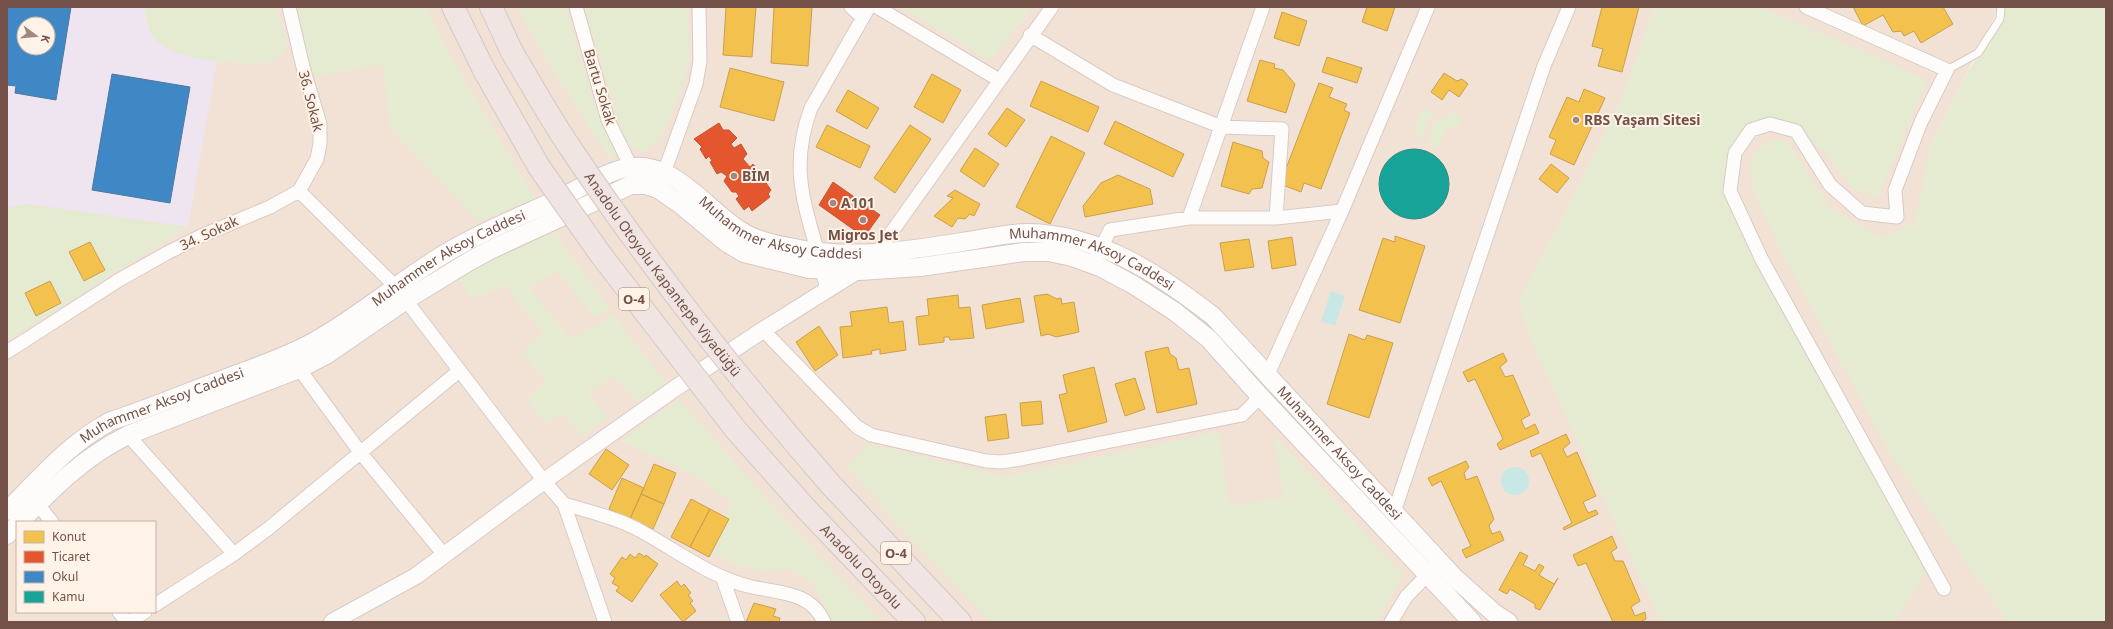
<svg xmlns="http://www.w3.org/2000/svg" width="2113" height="629" viewBox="0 0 2113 629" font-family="'Noto Sans',sans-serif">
<rect width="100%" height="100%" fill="#f6eee6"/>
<path fill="#f2e2d6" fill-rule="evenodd" d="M 7,7 L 1999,7 L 1930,148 L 2045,622 L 7,622 ZM 24,24 L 48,24 L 48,48 L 24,48 ZM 17,522 L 155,522 L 155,612 L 17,612 Z"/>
<path fill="#efe5f0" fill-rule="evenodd" d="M 7,7 L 144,7 L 147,23 L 154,38 L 165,47 L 176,53 L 217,61 L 188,227 L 27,204 L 7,208 ZM 24,24 L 48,24 L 48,48 L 24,48 Z"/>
<path fill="#e4ebd1" d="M 144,7 L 277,7 L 287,43 L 283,53 L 276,59 L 260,64 L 206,60 L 176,53 L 154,38 L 147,23 Z
M 296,7 L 427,7 L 448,52 L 535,199 L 478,221 L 390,128 L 383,64 L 313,77 Z
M 518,7 L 566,7 L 594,103 L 617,155 L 610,159 L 545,57 Z
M 585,7 L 686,7 C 689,22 690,38 689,53 C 688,76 669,126 655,144 C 653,147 648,149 645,152 L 631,147 L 623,135 Z
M 901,7 L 1032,7 L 990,60 Z
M 1654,7 L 1760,7 L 1927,80 L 1878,198 L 1854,189 L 1826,152 L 1796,131 L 1751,130 L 1735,153 L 1730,191 L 1930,564 L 1895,622 L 1661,622 L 1524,325 L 1520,297 L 1568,207 L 1623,96 Z
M 2005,7 L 2106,7 L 2106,622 L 2008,622 L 1890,453 L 1781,251 L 1753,189 L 1750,163 L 1757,149 L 1773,140 L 1788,142 L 1829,207 L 1880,238 L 1915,223 L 1930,148 L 1967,73 L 2003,20 Z
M 1428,108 L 1434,115 L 1428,120 L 1422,138 L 1414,136 L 1420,114 Z
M 1452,113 L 1462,115 L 1459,125 L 1444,131 L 1438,149 L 1427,145 L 1434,124 Z
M 27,204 L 188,227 L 7,340 L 7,208 Z
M 554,232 L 610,309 L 594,317 L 557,271 L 529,287 L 571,340 L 613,315 L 667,384 L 637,402 L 614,376 L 587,393 L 607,417 L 582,437 L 564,412 L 545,423 L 527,399 L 546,382 L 522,352 L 543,333 L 506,286 L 471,299 L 458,276 Z
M 679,399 L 772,506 L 882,622 L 832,622 L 812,581 L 785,568 L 763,572 L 736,565 L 708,550 L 732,502 L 687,471 L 621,441 Z
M 1219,432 L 1229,505 L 1284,498 L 1274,435 L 1403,575 L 1376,622 L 991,622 L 896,523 L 848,466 L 869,444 L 1004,477 Z"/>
<path fill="#c8e8e5" d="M 1331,291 L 1345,296 L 1335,326 L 1321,321 Z
M1501 481a14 14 0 1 1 28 0a14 14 0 1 1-28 0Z"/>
<path fill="#f2c14e" stroke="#cc9f4c" d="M 726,7 L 756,7 L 752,57 L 723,55 Z
M 774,7 L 812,7 L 808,66 L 771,63 Z
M 1367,7 L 1395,7 L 1387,31 L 1362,22 Z
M 1602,7 L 1639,7 L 1622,72 L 1598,66 L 1603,49 L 1592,46 Z
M 1853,7 L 1943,7 L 1953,24 L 1921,43 L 1914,31 L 1904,36 L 1901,31 L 1893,32 L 1883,15 L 1863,26 Z
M 1282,12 L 1307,21 L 1299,46 L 1274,38 Z
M 1327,57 L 1362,68 L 1357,83 L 1322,72 Z
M 1260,60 L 1275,64 L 1274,68 L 1283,70 L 1295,84 L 1286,113 L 1247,101 Z
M 730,68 L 784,82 L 774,121 L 720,107 Z
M 1444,73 L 1457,81 L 1462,79 L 1468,84 L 1459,97 L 1449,90 L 1442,100 L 1431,92 Z
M 932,74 L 961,90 L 943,123 L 914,107 Z
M 1041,81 L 1099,107 L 1088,132 L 1030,106 Z
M 1319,83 L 1333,88 L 1329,97 L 1347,104 L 1344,110 L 1350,113 L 1321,189 L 1304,183 L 1301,192 L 1280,184 Z
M 1584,89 L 1605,98 L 1574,165 L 1550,154 L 1556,140 L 1549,137 L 1567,97 L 1579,102 Z
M 848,90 L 879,108 L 867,129 L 836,111 Z
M 1007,108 L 1025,120 L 1006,147 L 988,134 Z
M 1115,121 L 1184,154 L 1173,177 L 1104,144 Z
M 827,125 L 870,146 L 860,168 L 816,147 Z
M 910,125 L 931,139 L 895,193 L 874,178 Z
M 1051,136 L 1085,153 L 1050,224 L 1016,207 Z
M 1233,142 L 1262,151 L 1263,158 L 1269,162 L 1262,188 L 1252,189 L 1249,194 L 1221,186 Z
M 975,148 L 999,164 L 984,187 L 960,171 Z
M 1551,164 L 1569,178 L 1557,193 L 1539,179 Z
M 1118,175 L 1150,189 L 1153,204 L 1085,217 L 1083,206 L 1101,183 Z
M 955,190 L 980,204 L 974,216 L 970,214 L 965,219 L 958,218 L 952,227 L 934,216 L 953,198 L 947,196 Z
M 1395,236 L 1425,246 L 1400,323 L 1359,310 L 1383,238 L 1395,242 Z
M 1292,237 L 1296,265 L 1272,269 L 1268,241 Z
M 1249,239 L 1254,267 L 1225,271 L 1220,243 Z
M 90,242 L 105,270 L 84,281 L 69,252 Z
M 50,281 L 61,303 L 36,316 L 25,293 Z
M 1047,294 L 1057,299 L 1061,298 L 1062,304 L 1074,302 L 1079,332 L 1056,337 L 1048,334 L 1041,336 L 1034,296 Z
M 958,295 L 959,308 L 970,307 L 974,338 L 950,340 L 949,337 L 944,337 L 944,342 L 919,345 L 916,317 L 929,315 L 927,299 Z
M 1020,298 L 1024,322 L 986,329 L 982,305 Z
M 887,307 L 889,323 L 903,321 L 906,350 L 880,354 L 880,349 L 871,351 L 872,354 L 843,358 L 840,327 L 852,326 L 850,312 Z
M 819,326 L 838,355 L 815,371 L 796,342 Z
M 1349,334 L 1365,340 L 1367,335 L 1393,343 L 1369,418 L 1327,404 Z
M 1168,347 L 1170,354 L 1176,358 L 1179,370 L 1189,368 L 1197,404 L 1157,413 L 1145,352 Z
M 1503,353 L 1507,361 L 1500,367 L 1505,377 L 1513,375 L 1530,415 L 1521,420 L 1525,429 L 1535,424 L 1539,433 L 1500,450 L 1497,444 L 1503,439 L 1475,379 L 1468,382 L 1463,372 Z
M 1094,367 L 1107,422 L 1068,432 L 1059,395 L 1067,393 L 1063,375 Z
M 1135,378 L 1145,409 L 1125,416 L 1115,384 Z
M 1041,401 L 1043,424 L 1022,426 L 1020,403 Z
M 1006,414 L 1009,438 L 988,441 L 985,417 Z
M 1566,434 L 1570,443 L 1563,449 L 1567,457 L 1577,452 L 1596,496 L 1583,502 L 1588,513 L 1596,510 L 1598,514 L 1564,530 L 1563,528 L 1572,523 L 1541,453 L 1532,457 L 1530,451 Z
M 606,449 L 629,465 L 612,490 L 589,474 Z
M 1466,461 L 1469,467 L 1464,473 L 1466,480 L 1477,476 L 1494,519 L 1489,526 L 1492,534 L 1500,531 L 1504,540 L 1466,558 L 1462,550 L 1471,546 L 1441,481 L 1432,486 L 1428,478 Z
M 654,464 L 676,473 L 664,504 L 641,494 Z
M 622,478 L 644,488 L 630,519 L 609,509 Z
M 641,494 L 664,504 L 653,529 L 630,519 Z
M 691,499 L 710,509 L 690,547 L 671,537 Z
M 710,509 L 729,519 L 709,557 L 690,547 Z
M 1612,536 L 1617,548 L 1611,552 L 1615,561 L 1623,561 L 1640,601 L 1631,607 L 1635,616 L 1645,612 L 1646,619 L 1640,622 L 1613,622 L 1586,563 L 1578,566 L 1573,555 Z
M 1520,552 L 1528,556 L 1523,565 L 1535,571 L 1539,564 L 1544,567 L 1539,575 L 1554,584 L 1558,578 L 1540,610 L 1535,608 L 1535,604 L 1510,589 L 1507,594 L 1499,590 Z
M 639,553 L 645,557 L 646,555 L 658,564 L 632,602 L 616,591 L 619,587 L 612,583 L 615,578 L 610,574 L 622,557 L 626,560 L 630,554 L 635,558 Z
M 677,581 L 681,587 L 684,584 L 691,593 L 688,595 L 693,601 L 690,603 L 696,611 L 683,622 L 660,595 Z
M 754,603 L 776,609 L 773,616 L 780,618 L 779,622 L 746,622 Z"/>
<path fill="#e4572e" stroke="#c25536" d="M 719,123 L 723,130 L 729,130 L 737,138 L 731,144 L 734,148 L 741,144 L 747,154 L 743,159 L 750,167 L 753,164 L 760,173 L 758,178 L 761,182 L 764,180 L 771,190 L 768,194 L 770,197 L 752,211 L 749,206 L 744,210 L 736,199 L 739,196 L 736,192 L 732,192 L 724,181 L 727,176 L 721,172 L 717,174 L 710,162 L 712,161 L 709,156 L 706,159 L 700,149 L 702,147 L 694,139 Z
M 833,182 L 880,215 L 864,237 L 819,205 Z"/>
<path fill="#3f88c5" stroke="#4f78a0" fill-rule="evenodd" d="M 7,7 L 71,7 L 56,100 L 15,93 L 16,86 L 7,85 ZM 24,24 L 48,24 L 48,48 L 24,48 Z
M 112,74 L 190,87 L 170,203 L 92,190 Z"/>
<path fill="#17a398" stroke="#338a80" d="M1379 184a35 35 0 1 1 70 0a35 35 0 1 1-70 0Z"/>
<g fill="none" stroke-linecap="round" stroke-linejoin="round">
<g stroke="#d7cbc4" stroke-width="9">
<path id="service" d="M 1947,70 L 1978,53 L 2000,19 L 2001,7"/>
</g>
<g stroke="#d7cbc4" stroke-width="15">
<path id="minor" d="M 289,7 L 303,67 L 320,124 L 320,144 L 317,159 L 299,191
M 576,7 L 608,120 L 635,175
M 851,7 L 863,18
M 877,7 L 999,80
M 1806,7 L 1947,70 L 1921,122 L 1895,190 L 1897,217 L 1862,213 L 1830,185 L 1796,131 L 1770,124 L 1751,130 L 1735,153 L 1730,191 L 1762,260 L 1944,589
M 1030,35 L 1113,85 L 1222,127 L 1282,129 L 1276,218
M 661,181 L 696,84 L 700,61 L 699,7
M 1342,211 L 1428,7
M 1189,218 L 1263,7
M 876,254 L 1052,7
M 1097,256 L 1110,230 L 1189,218 L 1276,218 L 1342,211 L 1268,374
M 827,291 C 814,221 784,181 811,108 L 869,7
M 763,330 L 857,427 L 871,435 L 986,461 L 1001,462 L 1021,459 L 1242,415 L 1254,403 L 1258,394
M 7,352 L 119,280 L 167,253 L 201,236 L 270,207 L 299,191 L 395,286 L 544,481 L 564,504 L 605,622
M 295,363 L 360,452 L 445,556
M 128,435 L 234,554
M 33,498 L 52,522
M 564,504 C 587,511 611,516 633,527 C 673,547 708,577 752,587 C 780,593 811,592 824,622
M 1394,512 L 1544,66 L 1569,7
M 723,579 L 738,622
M 155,605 L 234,554 L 269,528 L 459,371
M 119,612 L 127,622
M 129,622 L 145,612
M 1391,622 L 1406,597 L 1433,569"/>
</g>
<g stroke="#d7cbc4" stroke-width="18">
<path id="tertiary" d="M 332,622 L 416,576 L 544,481 L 674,389 L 763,330 L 862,268"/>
</g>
<g stroke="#d6c9c3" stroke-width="20">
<g id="secondary">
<path id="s1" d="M 7,511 C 40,478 69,443 111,421 C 148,409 183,394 219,381 C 252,368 285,358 315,341 C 361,315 401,280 446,253 C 481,232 519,217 556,200 C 575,191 602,174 622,169 C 671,155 705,209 741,231 C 758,242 779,245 799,249 C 854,259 907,251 962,242 C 983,239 1006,233 1028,233 C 1099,234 1159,274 1213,316 L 1455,578 L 1494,613 L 1508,622"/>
<path d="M 20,522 C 53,488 85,456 128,435 L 299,369 L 326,355 L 406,300 L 468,262 L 490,250 L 631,185 L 646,185 L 658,189 L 680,204 L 727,243 L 744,253 L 809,269 L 859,271 L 920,267 L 1024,252 L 1049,252 L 1072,257 L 1100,267 L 1132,284 L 1174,311 L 1209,339 L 1258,394 L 1472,622"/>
<path d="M 7,535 L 17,525"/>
</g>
</g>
<g stroke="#d5c9c4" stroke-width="24">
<g id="motorway">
<path d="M 453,7 L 484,70"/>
<path d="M 491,7 L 512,52"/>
<path d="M 831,485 L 960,622"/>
<path id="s2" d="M 808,511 L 914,622"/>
</g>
</g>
<use href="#service" stroke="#fefcfb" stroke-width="7"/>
<use href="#minor" stroke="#fefcfb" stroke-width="13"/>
<use href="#tertiary" stroke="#fefcfb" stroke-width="16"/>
<use href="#secondary" stroke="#fefcfb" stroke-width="18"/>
<use href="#motorway" stroke="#f0e5e3" stroke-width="22"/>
<g stroke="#d5c9c4" stroke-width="24" stroke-linecap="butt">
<g id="motorway-bridge">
<path id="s3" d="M 512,52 C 530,82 547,113 567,143 C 647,263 736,376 831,485"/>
<path d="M 484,70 L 539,167 L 601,255 L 736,430 L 808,511"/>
</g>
</g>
<use href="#motorway-bridge" stroke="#f0e5e3" stroke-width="22"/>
</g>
<g fill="#a1887f" stroke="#fff2e6" stroke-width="1.5">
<circle cx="1576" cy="120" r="4"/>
<circle cx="734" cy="176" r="4"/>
<circle cx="833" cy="203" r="4"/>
<circle cx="863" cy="220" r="4"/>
</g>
<g text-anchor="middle" stroke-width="4" stroke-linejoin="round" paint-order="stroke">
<g fill="#fff2e6" stroke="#9d8177" stroke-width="1">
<rect x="619" y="288" width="30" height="22" rx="3"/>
<rect x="881" y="542" width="30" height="22" rx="3"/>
</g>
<g font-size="13" font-weight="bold" fill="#735148">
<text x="634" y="304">O-4</text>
<text x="896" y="558">O-4</text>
</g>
<g font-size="14" fill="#735148" stroke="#fff2e6">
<text transform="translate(600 87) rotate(73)" y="5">Bartu Sokak</text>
<text transform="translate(311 101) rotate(76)" y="5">36. Sokak</text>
<text dy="5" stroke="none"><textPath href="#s1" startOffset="887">Muhammer Aksoy Caddesi</textPath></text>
<text transform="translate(209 233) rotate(-25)" y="5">34. Sokak</text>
<text dy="5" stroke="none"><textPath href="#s1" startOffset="515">Muhammer Aksoy Caddesi</textPath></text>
<text dy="5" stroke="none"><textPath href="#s1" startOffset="1211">Muhammer Aksoy Caddesi</textPath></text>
<text dy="5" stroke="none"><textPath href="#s3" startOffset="269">Anadolu Otoyolu Kapantepe Viyadüğü</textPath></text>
<text dy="5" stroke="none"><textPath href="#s1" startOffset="191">Muhammer Aksoy Caddesi</textPath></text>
<text dy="5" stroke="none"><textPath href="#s1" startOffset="1535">Muhammer Aksoy Caddesi</textPath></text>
<text dy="5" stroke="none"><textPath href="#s2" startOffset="77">Anadolu Otoyolu</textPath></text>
</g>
<g font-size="14" font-weight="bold" fill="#735148" stroke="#fff2e6" text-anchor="start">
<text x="1584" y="125">RBS Yaşam Sitesi</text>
<text x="742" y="181">BİM</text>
<text x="841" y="208">A101</text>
<text x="863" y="240" text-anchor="middle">Migros Jet</text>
</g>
</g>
<rect width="2113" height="629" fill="none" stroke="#735148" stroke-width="16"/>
<rect x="16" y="521" width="140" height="92" fill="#fff2e6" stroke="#c7b2a7"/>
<rect x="24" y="531" width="20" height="12" fill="#f2c14e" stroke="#c7b2a7"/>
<text x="52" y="541" font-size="12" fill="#735148">Konut</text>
<rect x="24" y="551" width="20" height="12" fill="#e4572e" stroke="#c7b2a7"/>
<text x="52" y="561" font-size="12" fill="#735148">Ticaret</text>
<rect x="24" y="571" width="20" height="12" fill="#3f88c5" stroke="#c7b2a7"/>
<text x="52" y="581" font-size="12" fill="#735148">Okul</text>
<rect x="24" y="591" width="20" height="12" fill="#17a398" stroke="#c7b2a7"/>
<text x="52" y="601" font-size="12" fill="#735148">Kamu</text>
<g transform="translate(36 36) rotate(106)"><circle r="19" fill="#fff2e6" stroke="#c7b2a7"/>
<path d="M0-3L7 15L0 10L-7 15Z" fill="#a1887f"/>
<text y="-6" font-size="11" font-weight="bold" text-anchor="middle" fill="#735148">K</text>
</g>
</svg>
